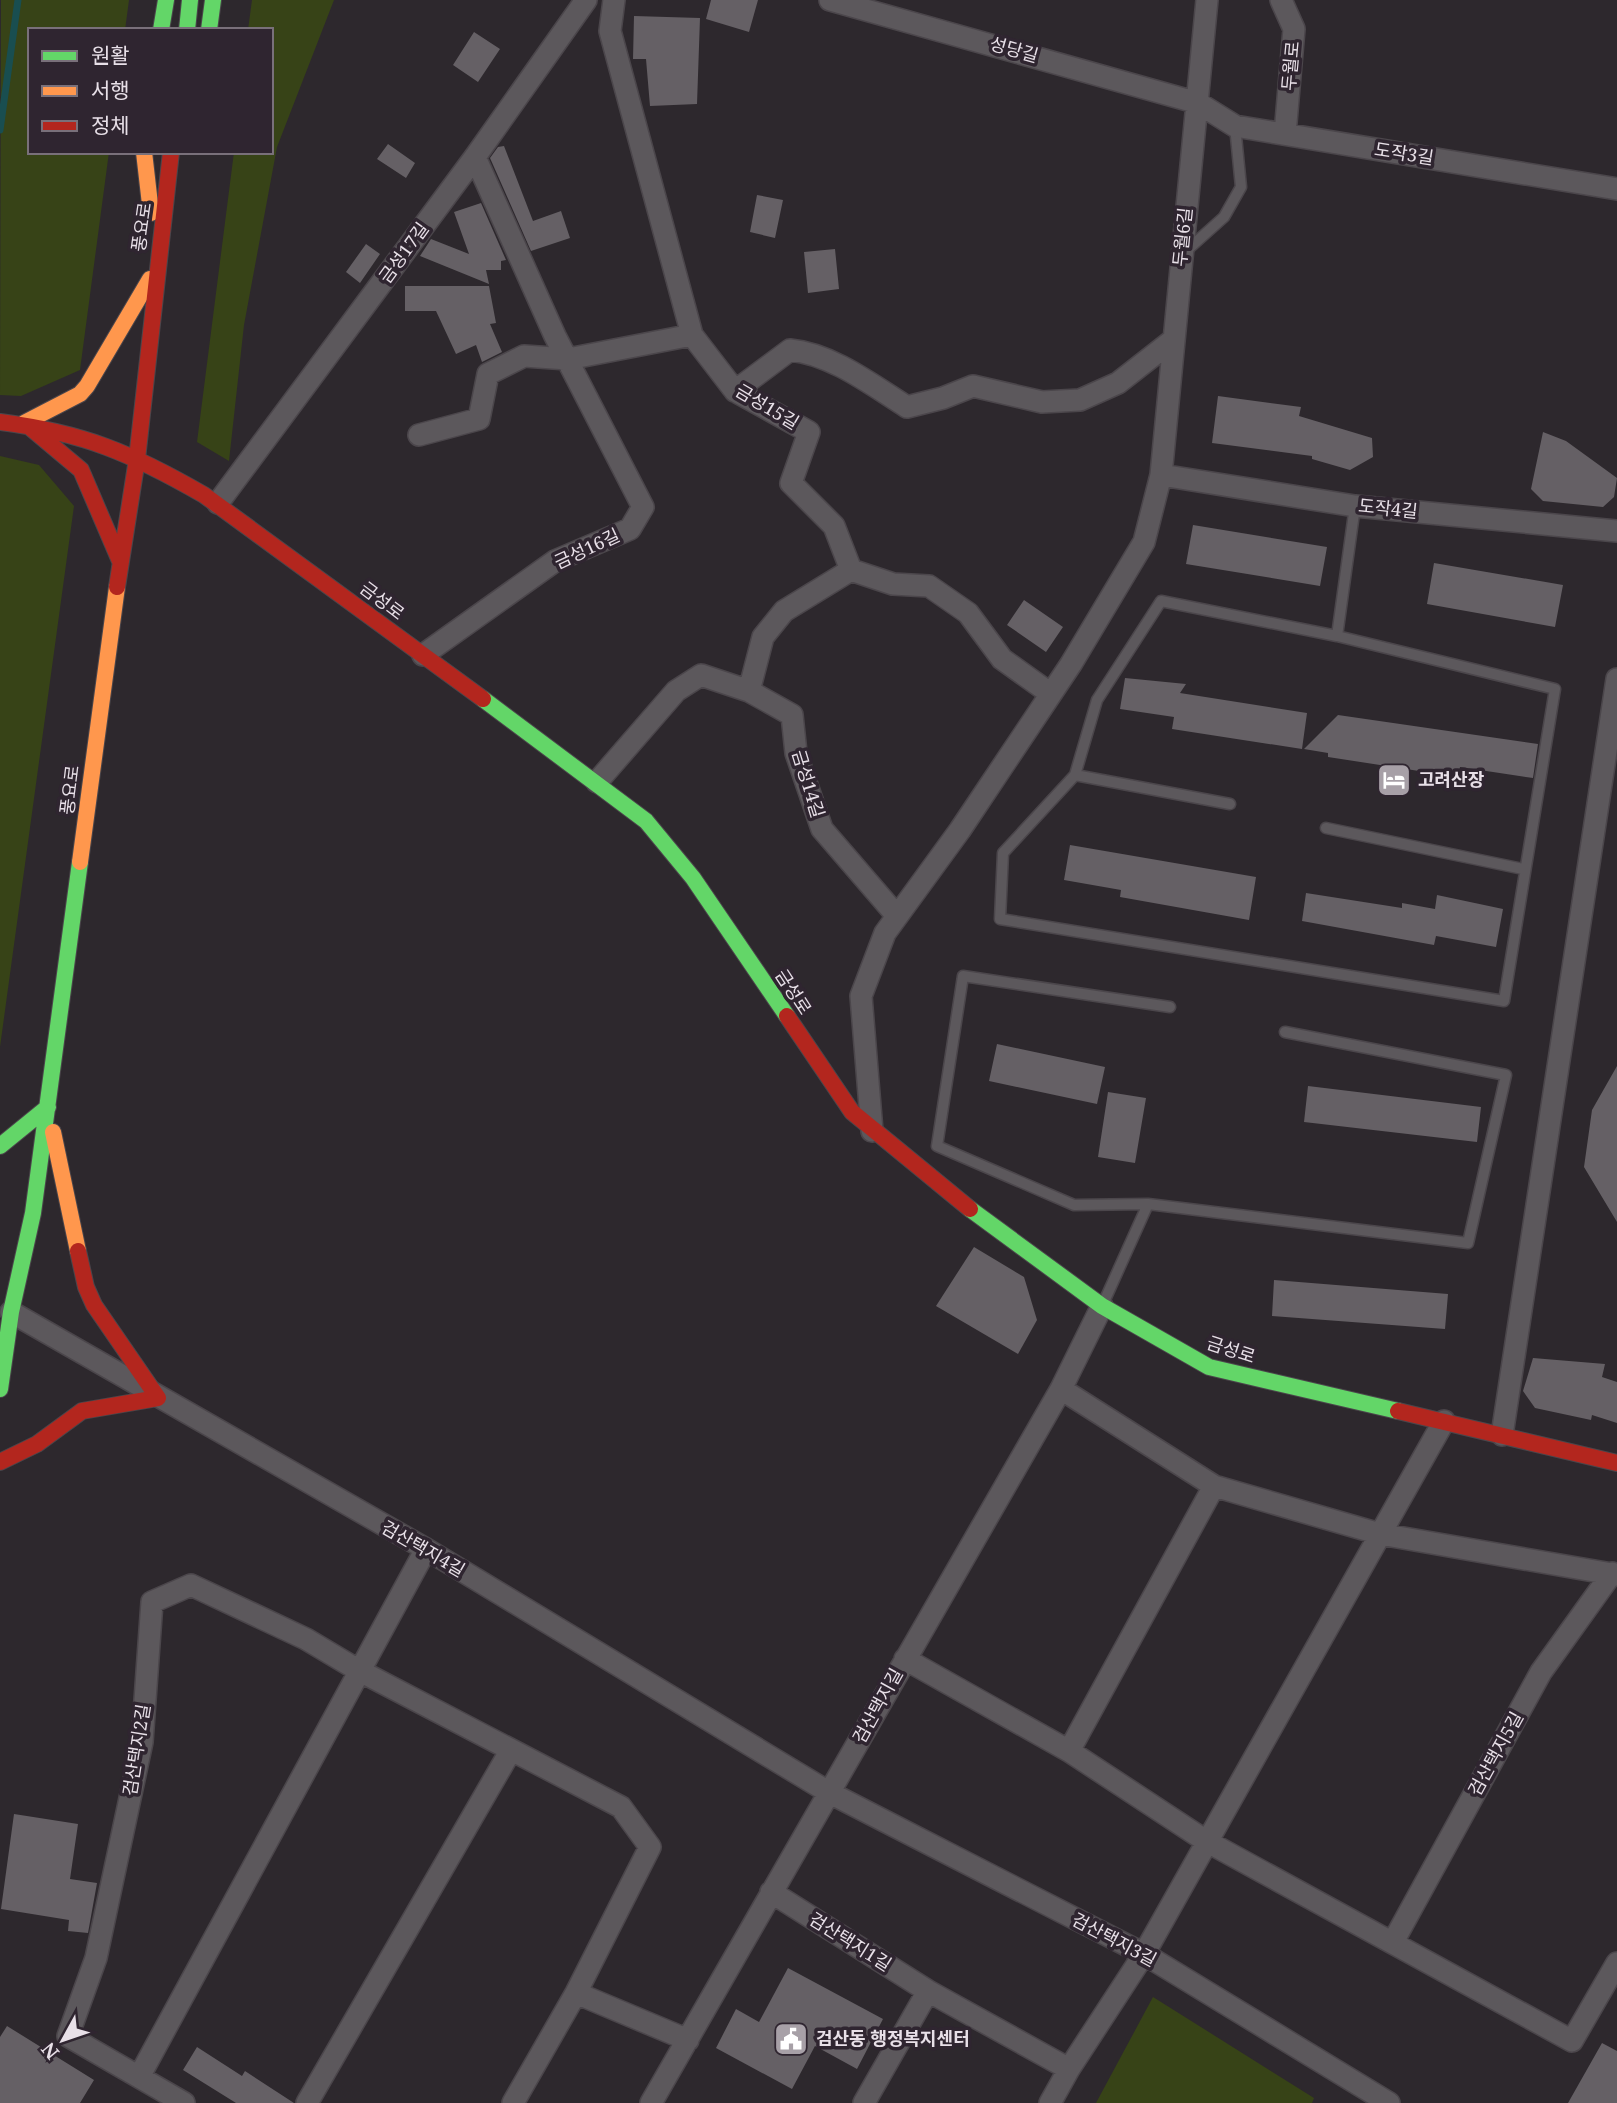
<svg xmlns="http://www.w3.org/2000/svg" width="1617" height="2103" viewBox="0 0 1617 2103" font-family="'Noto Serif','Noto Sans KR',serif">
<rect width="100%" height="100%" fill="#2d282d"/>
<path fill="#374317" d="M 1,0 L 129,0 L 125,30 L 30,30 L 30,152 L 109,152 L 80,370 L 21,396 L 0,395 Z
M 252,0 L 334,0 L 277,147 L 244,325 L 229,461 L 197,442 L 234,152 L 271,152 L 271,30 L 248,30 Z
M 0,456 L 39,465 L 74,506 L 0,1047 Z
M 1153,1997 L 1314,2098 L 1312,2103 L 1096,2103 Z"/>
<g fill="none" stroke-linecap="round" stroke-linejoin="round">
<path stroke="#194e50" stroke-width="7" d="M 0,130 L 18,0"/>
</g>
<path fill="#656065" d="M 711,0 L 758,0 L 749,32 L 706,19 Z
M 634,16 L 700,18 L 697,104 L 650,106 L 646,59 L 633,59 Z
M 474,32 L 500,49 L 478,82 L 453,65 Z
M 388,144 L 415,163 L 406,178 L 377,159 Z
M 504,146 L 533,221 L 561,211 L 570,238 L 531,251 L 490,158 L 498,147 Z
M 757,195 L 783,200 L 775,238 L 750,232 Z
M 481,203 L 506,260 L 501,261 L 501,270 L 486,270 L 489,284 L 420,256 L 431,239 L 469,254 L 454,212 Z
M 366,244 L 380,254 L 360,283 L 346,272 Z
M 835,249 L 839,289 L 808,293 L 804,252 Z
M 405,286 L 489,286 L 496,323 L 490,324 L 502,352 L 482,362 L 476,345 L 456,354 L 436,311 L 405,311 Z
M 1218,396 L 1301,407 L 1299,416 L 1372,438 L 1373,457 L 1350,470 L 1312,459 L 1312,456 L 1212,443 Z
M 1543,432 L 1566,441 L 1617,478 L 1614,497 L 1603,507 L 1543,501 L 1531,489 Z
M 1193,525 L 1327,547 L 1320,586 L 1186,564 Z
M 1434,563 L 1563,585 L 1555,627 L 1427,604 Z
M 1024,600 L 1063,627 L 1046,652 L 1007,625 Z
M 1125,678 L 1186,684 L 1180,693 L 1307,713 L 1302,749 L 1172,729 L 1174,717 L 1120,709 Z
M 1338,715 L 1538,744 L 1533,778 L 1460,767 L 1458,777 L 1328,757 L 1328,753 L 1304,749 Z
M 1070,845 L 1256,877 L 1249,920 L 1120,897 L 1121,890 L 1064,880 Z
M 1306,893 L 1402,908 L 1402,903 L 1435,909 L 1437,895 L 1503,909 L 1496,947 L 1436,936 L 1434,945 L 1302,921 Z
M 997,1044 L 1105,1067 L 1097,1104 L 989,1081 Z
M 1617,1066 L 1617,1222 L 1584,1167 L 1592,1110 Z
M 1308,1086 L 1481,1107 L 1477,1142 L 1304,1122 Z
M 1108,1092 L 1146,1098 L 1135,1163 L 1098,1157 Z
M 974,1247 L 1024,1277 L 1037,1320 L 1018,1354 L 936,1306 Z
M 1274,1280 L 1448,1294 L 1445,1329 L 1272,1316 Z
M 1533,1358 L 1605,1364 L 1602,1377 L 1617,1382 L 1617,1423 L 1592,1415 L 1591,1420 L 1535,1408 L 1523,1391 Z
M 14,1814 L 78,1824 L 70,1879 L 97,1883 L 88,1933 L 68,1931 L 69,1920 L 1,1909 Z
M 788,1968 L 883,2019 L 857,2069 L 815,2046 L 792,2089 L 716,2048 L 736,2009 L 759,2022 Z
M 7,2026 L 94,2080 L 80,2103 L 0,2103 L 0,2037 Z
M 1602,2043 L 1617,2051 L 1617,2103 L 1568,2103 Z
M 197,2047 L 242,2076 L 245,2071 L 294,2103 L 236,2103 L 183,2070 Z"/>
<g fill="none" stroke-linecap="round" stroke-linejoin="round">
<g stroke="#4b464b" stroke-width="13">
<path id="lane" d="M 1186,251 L 1224,217 L 1241,187 L 1235,126
M 1161,601 L 1337,636 L 1555,689 L 1504,1001 L 1000,919 L 1003,853 L 1075,775 L 1097,700 Z
M 1337,636 L 1355,506
M 1075,775 L 1230,804
M 1326,828 L 1523,869
M 1148,1204 L 1468,1243 L 1506,1075 L 1285,1032
M 1103,1304 L 1148,1204 L 1074,1205 L 937,1146 L 963,976 L 1170,1007"/>
</g>
<g stroke="#4b464b" stroke-width="24">
<path id="street" d="M 614,0 L 610,31 L 692,335 L 735,391 L 809,432 L 791,483 L 834,526 L 851,570 L 784,611 L 763,637 L 749,691
M 830,0 L 1198,103 L 1235,126 L 1617,189
M 1281,0 L 1294,29 L 1285,134
M 735,391 L 790,350 C 832,354 872,385 907,407 L 943,398 L 973,386 L 1042,402 L 1080,400 L 1118,383 L 1173,340
M 419,435 L 479,419 L 488,374 L 524,356 L 568,359 L 692,335
M 1161,475 L 1355,506 L 1617,531
M 218,503 L 475,157 L 586,0
M 851,570 L 893,584 L 929,586 L 968,613 L 1002,659 L 1051,694
M 423,655 L 555,561 L 630,529 L 643,507 L 555,336 L 475,157
M 597,782 L 676,691 L 701,675 L 749,691 L 792,715 L 796,753 L 822,829 L 897,916
M 872,1131 L 861,996 L 885,933 L 960,830 L 1071,664 L 1144,542 L 1161,475 L 1207,0
M 11,1312 L 426,1549 L 830,1793 L 1144,1954 L 1389,2103
M 1061,1389 L 1214,1486 L 1380,1534 L 1617,1575
M 1502,1435 L 1617,679
M 905,1659 L 1069,1751 L 1206,1841 L 1572,2041 L 1617,1963
M 1069,1751 L 1214,1486
M 771,1892 L 928,1991 L 1069,2069
M 1393,1942 L 1541,1672 L 1612,1573
M 576,1993 L 688,2040
M 139,2077 L 426,1549
M 184,2103 L 68,2036 L 96,1958 L 142,1742 L 152,1602 L 191,1585 L 306,1639 L 358,1670 L 621,1807 L 650,1847 L 576,1993 L 513,2103
M 307,2103 L 511,1750
M 651,2103 L 1061,1389 L 1102,1306
M 864,2103 L 928,1991
M 1050,2103 L 1069,2069 L 1144,1954 L 1444,1421"/>
</g>
<g stroke="#4b464b" stroke-width="18">
<path id="fast" d="M 161,30 L 166,0
M 187,30 L 190,0
M 209,30 L 213,0
M 483,699 L 646,821 L 693,878 L 787,1016
M 0,1146 L 48,1107
M 970,1209 L 1102,1306 L 1209,1367 L 1398,1411
M 0,1389 L 11,1312 L 33,1213 L 80,862"/>
</g>
<g stroke="#4b464b" stroke-width="18">
<path id="slow" d="M 144,152 L 151,213
M 24,423 L 80,394 L 87,386 L 150,279
M 80,862 L 117,587
M 53,1132 L 78,1251"/>
</g>
<g stroke="#4b464b" stroke-width="18">
<path id="jam" d="M 0,422 C 84,433 131,453 204,495 L 483,699
M 31,428 L 81,470 L 120,561
M 117,587 L 137,459 L 171,152
M 787,1016 L 852,1112 L 970,1209
M 1398,1411 L 1617,1463
M 0,1462 L 37,1444 L 82,1411 L 158,1398 L 94,1305 L 86,1287 L 78,1251"/>
</g>
<use href="#lane" stroke="#5c585c" stroke-width="10"/>
<use href="#street" stroke="#5c585c" stroke-width="21"/>
<use href="#fast" stroke="#63d668" stroke-width="16"/>
<use href="#slow" stroke="#ff974d" stroke-width="16"/>
<use href="#jam" stroke="#b3261e" stroke-width="16"/>
</g>
<defs>
<g id="hotel-square" transform="scale(1.75)"><rect x="-9" y="-9" width="18" height="18" rx="4" fill="#a7a0a7" stroke="#2f2530"/><path d="M-6-4.5h1.5V1H6V5H4.5V3h-9V5H-6ZM-4 0a1.8 1.8 0 1 1 3.6 0ZM.5 0V-2.5h3Q6-2.5 6 0Z" fill="#fff"/></g>
<g id="civic-square" transform="scale(1.75)"><rect x="-9" y="-9" width="18" height="18" rx="4" fill="#a7a0a7" stroke="#2f2530"/><path d="M-.6-6.5H3V-4.5H.6V-3L4-1V1h2V6H-6V1h2V-1L-.6-3ZM-1.2 2.5V6h2.4V2.5Z" fill="#fff"/></g>
</defs>
<g fill-rule="evenodd">
<use href="#hotel-square" x="1394" y="780"/>
<use href="#civic-square" x="791" y="2039"/>
</g>
<g text-anchor="middle" stroke-width="7" stroke-linejoin="round" paint-order="stroke">
<g font-size="18" fill="#e8e0e8" stroke="#2f2530">
<text transform="translate(1014 50) rotate(16)" y="6">성당길</text>
<text transform="translate(1291 66) rotate(-85)" y="6">두월로</text>
<text transform="translate(1404 154) rotate(9)" y="6">도작3길</text>
<text transform="translate(142 227) rotate(-82)" y="6">풍요로</text>
<text transform="translate(1183 237) rotate(-84)" y="6">두월6길</text>
<text transform="translate(404 253) rotate(-54)" y="6">금성17길</text>
<text transform="translate(767 407) rotate(31)" y="6">금성15길</text>
<text transform="translate(1388 509) rotate(6)" y="6">도작4길</text>
<text transform="translate(587 549) rotate(-25)" y="6">금성16길</text>
<text transform="translate(382 601) rotate(37)" y="6">금성로</text>
<text transform="translate(808 784) rotate(73)" y="6">금성14길</text>
<text transform="translate(70 790) rotate(-83)" y="6">풍요로</text>
<text transform="translate(793 992) rotate(57)" y="6">금성로</text>
<text transform="translate(1231 1350) rotate(18)" y="6">금성로</text>
<text transform="translate(423 1549) rotate(30)" y="6">검산택지4길</text>
<text transform="translate(878 1706) rotate(-61)" y="6">검산택지길</text>
<text transform="translate(137 1750) rotate(-81)" y="6">검산택지2길</text>
<text transform="translate(1496 1754) rotate(-61)" y="6">검산택지5길</text>
<text transform="translate(1114 1940) rotate(28)" y="6">검산택지3길</text>
<text transform="translate(850 1942) rotate(32)" y="6">검산택지1길</text>
</g>
<g font-size="18" font-weight="bold" fill="#e8e0e8" stroke="#2f2530" text-anchor="start">
<text x="1418" y="786">고려산장</text>
<text x="816" y="2045">검산동 행정복지센터</text>
</g>
</g>
<rect x="28" y="28" width="245" height="126" fill="#2f2530" stroke="#79707a" stroke-width="2"/>
<rect x="42" y="51" width="35" height="10" fill="#63d668" stroke="#79707a" stroke-width="2"/>
<text x="91" y="63" font-size="21" fill="#e8e0e8">원활</text>
<rect x="42" y="86" width="35" height="10" fill="#ff974d" stroke="#79707a" stroke-width="2"/>
<text x="91" y="98" font-size="21" fill="#e8e0e8">서행</text>
<rect x="42" y="121" width="35" height="10" fill="#b3261e" stroke="#79707a" stroke-width="2"/>
<text x="91" y="133" font-size="21" fill="#e8e0e8">정체</text>
<g transform="translate(63 2040) rotate(230)" stroke="#2f2530" stroke-width="5" paint-order="stroke">
<path d="M0-5L12 26L0 18L-12 26Z" fill="#e8e0e8"/>
<text y="-10" font-size="19" font-weight="bold" text-anchor="middle" fill="#e8e0e8">N</text>
</g>
</svg>
